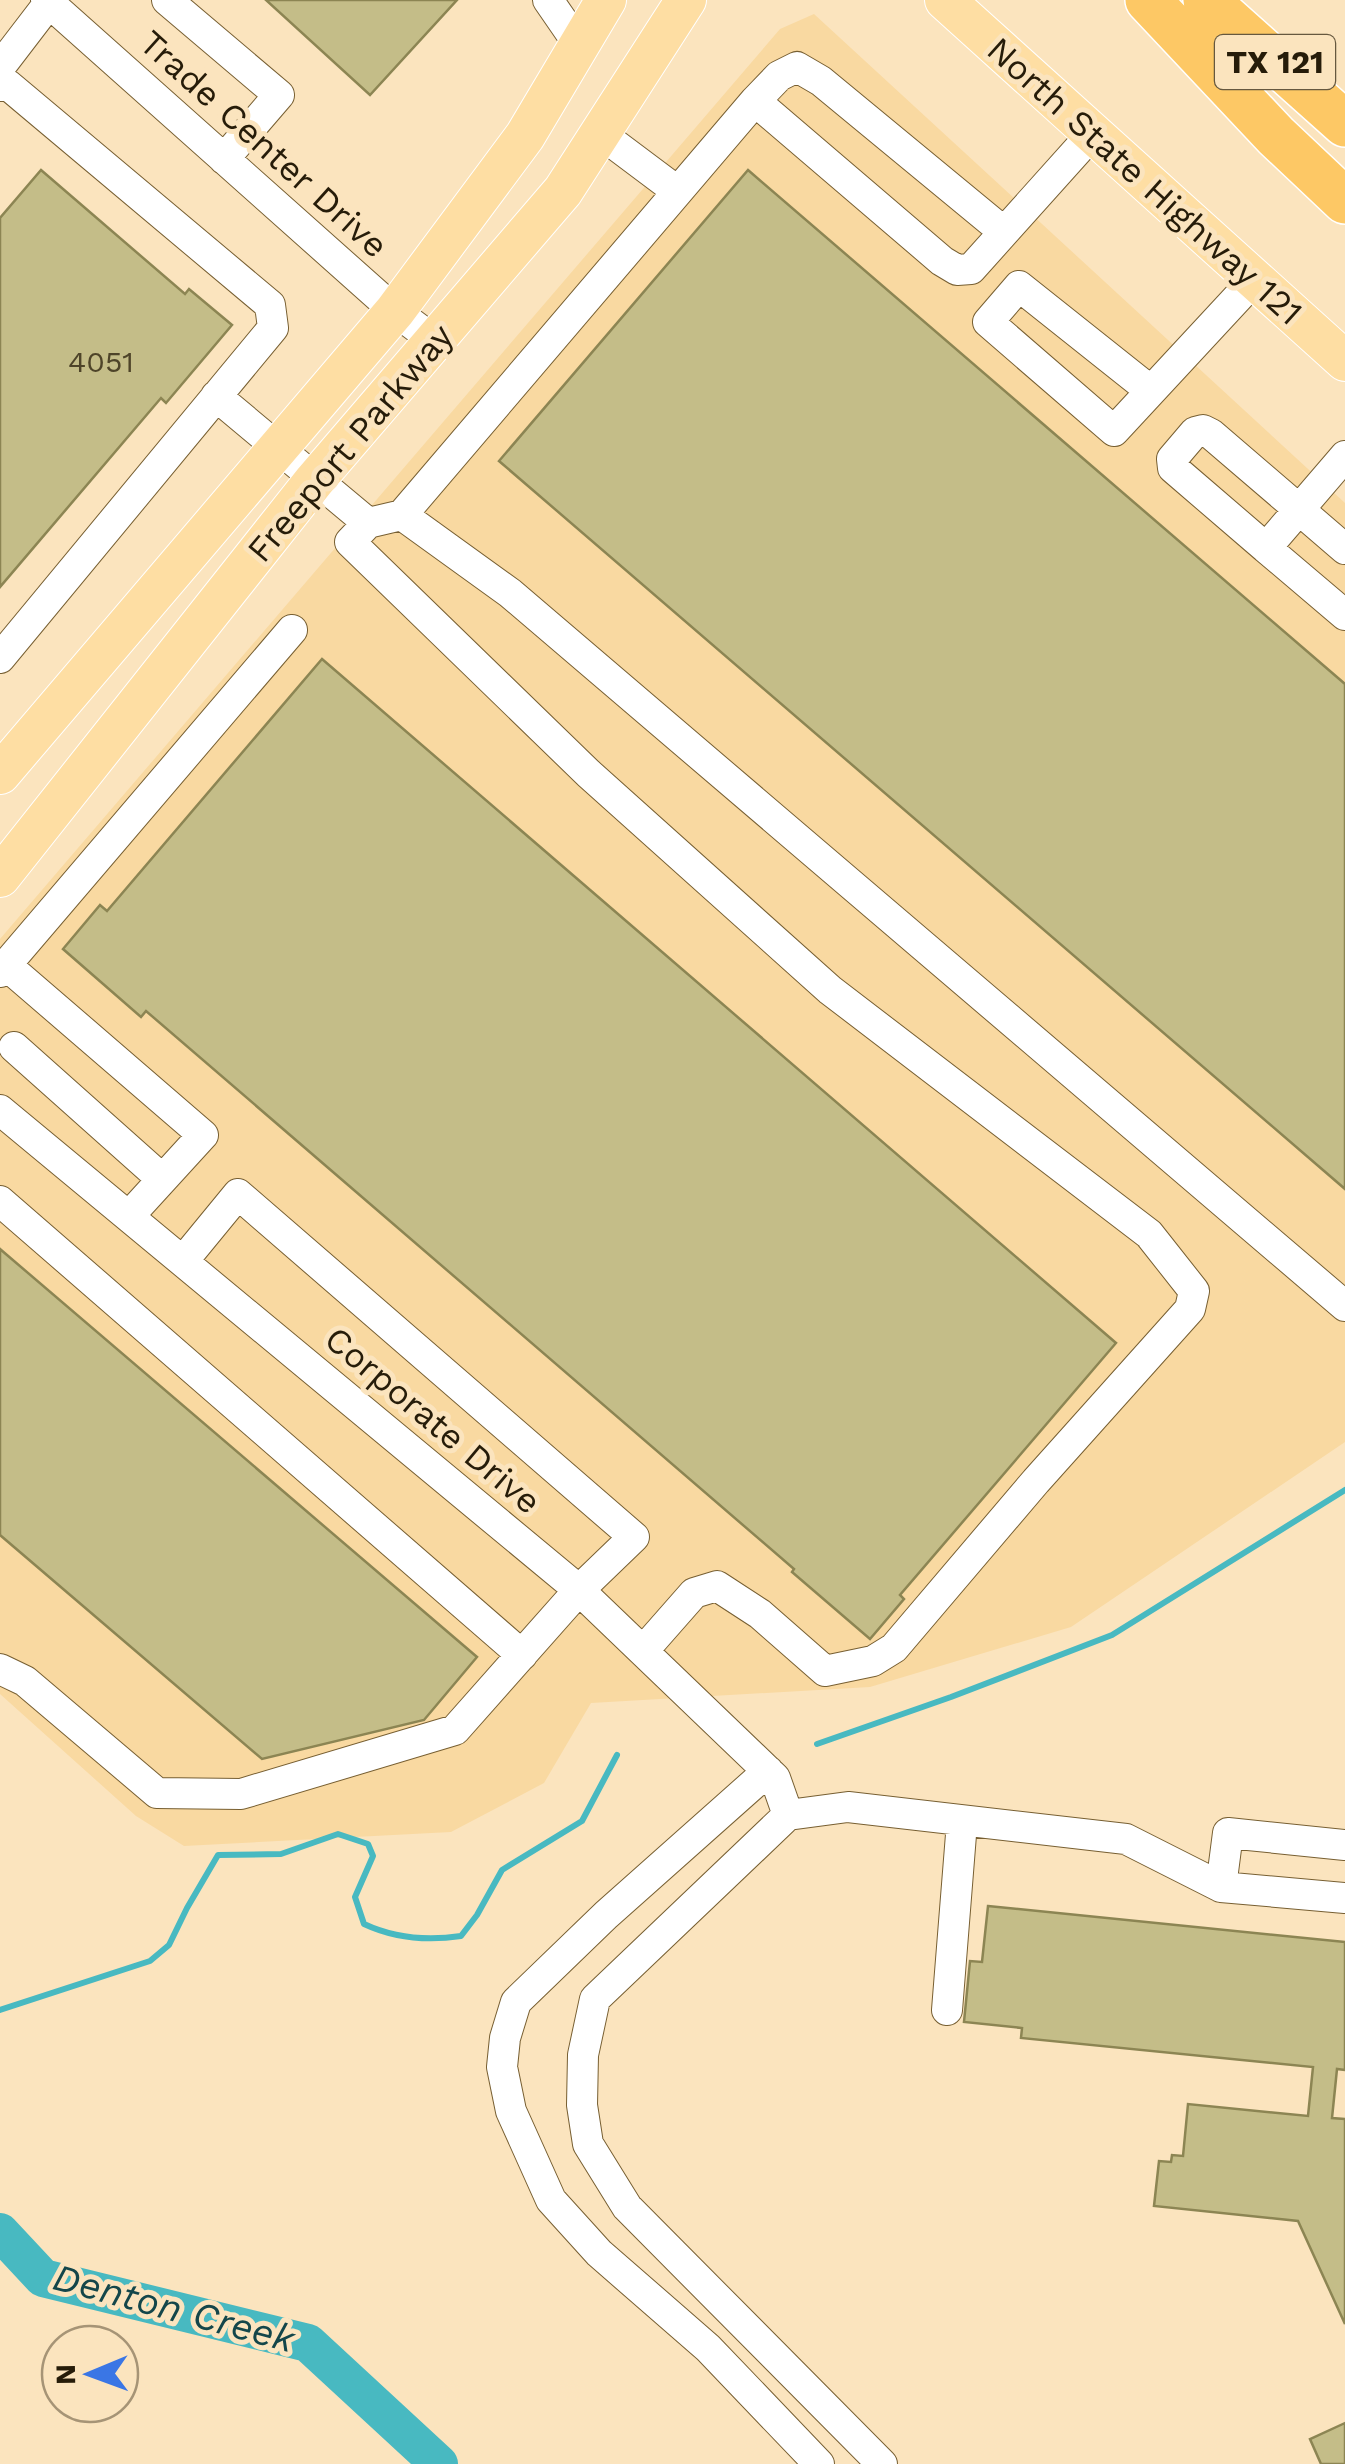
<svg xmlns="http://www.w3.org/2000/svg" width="1345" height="2464" viewBox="0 0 1345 2464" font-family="'Work Sans',sans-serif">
<rect width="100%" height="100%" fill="#fbe4be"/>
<path fill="#f9d9a1" d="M 814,14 L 1345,503 L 1345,1442 L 1071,1627 L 870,1687 L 591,1703 L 544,1783 L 451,1832 L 184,1846 L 136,1816 L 0,1694 L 0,939 L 780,29 Z"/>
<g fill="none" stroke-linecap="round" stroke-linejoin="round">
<path stroke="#48b9c1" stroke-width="6" d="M 817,1744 L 951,1697 L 1112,1635 L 1345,1490
M 0,2010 L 150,1961 L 169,1945 L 187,1908 L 218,1855 L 281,1854 L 338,1834 L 368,1844 L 373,1856 L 355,1897 L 364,1924 C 394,1938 428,1941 461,1936 L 477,1915 L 502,1870 L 582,1821 L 617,1755"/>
<path stroke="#48b9c1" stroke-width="38" d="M 0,2232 L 43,2278 L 308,2343 L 439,2464"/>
</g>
<path fill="#c4bd88" stroke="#8c8553" stroke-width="2.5" d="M 266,0 L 457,0 L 370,95 Z
M 41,170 L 185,294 L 189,289 L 232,325 L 166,403 L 161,398 L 0,587 L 0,218 Z
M 748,170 L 1345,684 L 1345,1189 L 499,461 Z
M 322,659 L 1116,1343 L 900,1595 L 904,1599 L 870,1639 L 792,1572 L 794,1569 L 146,1011 L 141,1017 L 63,949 L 100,905 L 107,911 Z
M 0,1249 L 477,1657 L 424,1720 L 262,1759 L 0,1535 Z
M 988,1906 L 1345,1942 L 1345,2070 L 1337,2069 L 1332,2118 L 1345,2119 L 1345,2324 L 1298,2221 L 1154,2206 L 1159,2161 L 1171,2162 L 1172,2155 L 1183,2156 L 1188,2104 L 1308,2116 L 1313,2067 L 1021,2038 L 1022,2028 L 964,2022 L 970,1961 L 982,1962 Z
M 1345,2423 L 1345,2464 L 1321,2464 L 1310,2439 Z"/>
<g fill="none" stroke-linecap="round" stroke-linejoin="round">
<g stroke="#775f32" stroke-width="32">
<path id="minor" d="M 46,0 L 395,311 L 435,341
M 167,0 L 279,95 L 224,159
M 548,0 L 579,45
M 0,67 L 49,3
M 0,86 L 8,85 L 270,305 L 273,328 L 0,658
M 755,101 L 779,76 L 797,67 L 821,81 L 1004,232
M 601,134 L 677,191
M 1151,391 L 1019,286 L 988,322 L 1114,431 L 1255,279
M 216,396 L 368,523
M 1345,456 L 1266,548 L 1173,468 L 1172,459 L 1195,432 L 1203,430 L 1211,434 L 1345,549
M 402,515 L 755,101 L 942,261 L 957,270 L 971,269 L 1093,133
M 1266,548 L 1345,615
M 6,965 L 292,630
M 0,972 L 6,965 L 203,1135 L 129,1216
M 14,1047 L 162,1179
M 0,1110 L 579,1590 L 775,1778 L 788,1815
M 0,1201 L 522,1655
M 643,1651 L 694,1593 L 717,1586 L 760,1614 L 825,1671 L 873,1661 L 894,1648 L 1036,1481 L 1190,1309 L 1194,1291 L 1149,1234 L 830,990 L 588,773 L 350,542 L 368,523 L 402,515 L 510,593 L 1345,1306
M 0,1669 L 25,1681 L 157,1793 L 241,1794 L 455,1730 L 579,1590 L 634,1537 L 238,1194 L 183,1261
M 768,1771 L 606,1915 L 516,2002 L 505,2038 L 502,2067 L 511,2111 L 551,2200 L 599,2253 L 708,2348 L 819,2464
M 1221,1887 L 1228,1833 L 1345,1845
M 947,2010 L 962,1822
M 882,2464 L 627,2207 L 588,2144 L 582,2105 L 583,2055 L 595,1999 L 788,1815 L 848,1807 L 1126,1839 L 1221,1887 L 1345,1898"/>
</g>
<g stroke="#fff" stroke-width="42">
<path id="major" d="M 945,0 L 1345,361
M 0,774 L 395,311 L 525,136 L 606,0
M 0,877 L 314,481 L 563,191 L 686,0"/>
</g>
<g stroke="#fff" stroke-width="48">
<path id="highway" d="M 1148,0 L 1276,136 L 1345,201
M 1206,0 L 1345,124"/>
</g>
<use href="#minor" stroke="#fff" stroke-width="30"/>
<use href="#major" stroke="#fedea3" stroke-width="40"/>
<use href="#highway" stroke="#fdc865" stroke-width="45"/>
</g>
<g text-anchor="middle" stroke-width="10" stroke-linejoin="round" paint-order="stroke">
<g font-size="30" fill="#4e4429">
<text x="101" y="372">4051</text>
</g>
<rect fill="#fbe4be" stroke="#66583f" stroke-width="2.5" x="1215" y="35" width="120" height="54" rx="8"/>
<g font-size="32" font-weight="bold" fill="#261c09">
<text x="1275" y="73">TX 121</text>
</g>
<g font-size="35" fill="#261c09" stroke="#fbe4be">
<text transform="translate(264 144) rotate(42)" y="12">Trade Center Drive</text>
<text transform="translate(1145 181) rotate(42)" y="12">North State Highway 121</text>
<text transform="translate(350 443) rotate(-50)" y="12">Freeport Parkway</text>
<text transform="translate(433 1420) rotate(40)" y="12">Corporate Drive</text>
</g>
<g font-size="38" font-style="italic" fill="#14464a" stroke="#fbe4be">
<text transform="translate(174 2308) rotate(15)" y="13">Denton Creek</text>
</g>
</g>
<g transform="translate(90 2374) rotate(269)"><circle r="48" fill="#fbe4be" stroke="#a69476" stroke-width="2.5"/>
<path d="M0-8L18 38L0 25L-18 38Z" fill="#3a76e5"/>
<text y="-15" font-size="28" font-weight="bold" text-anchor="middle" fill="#261c09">N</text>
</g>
</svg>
